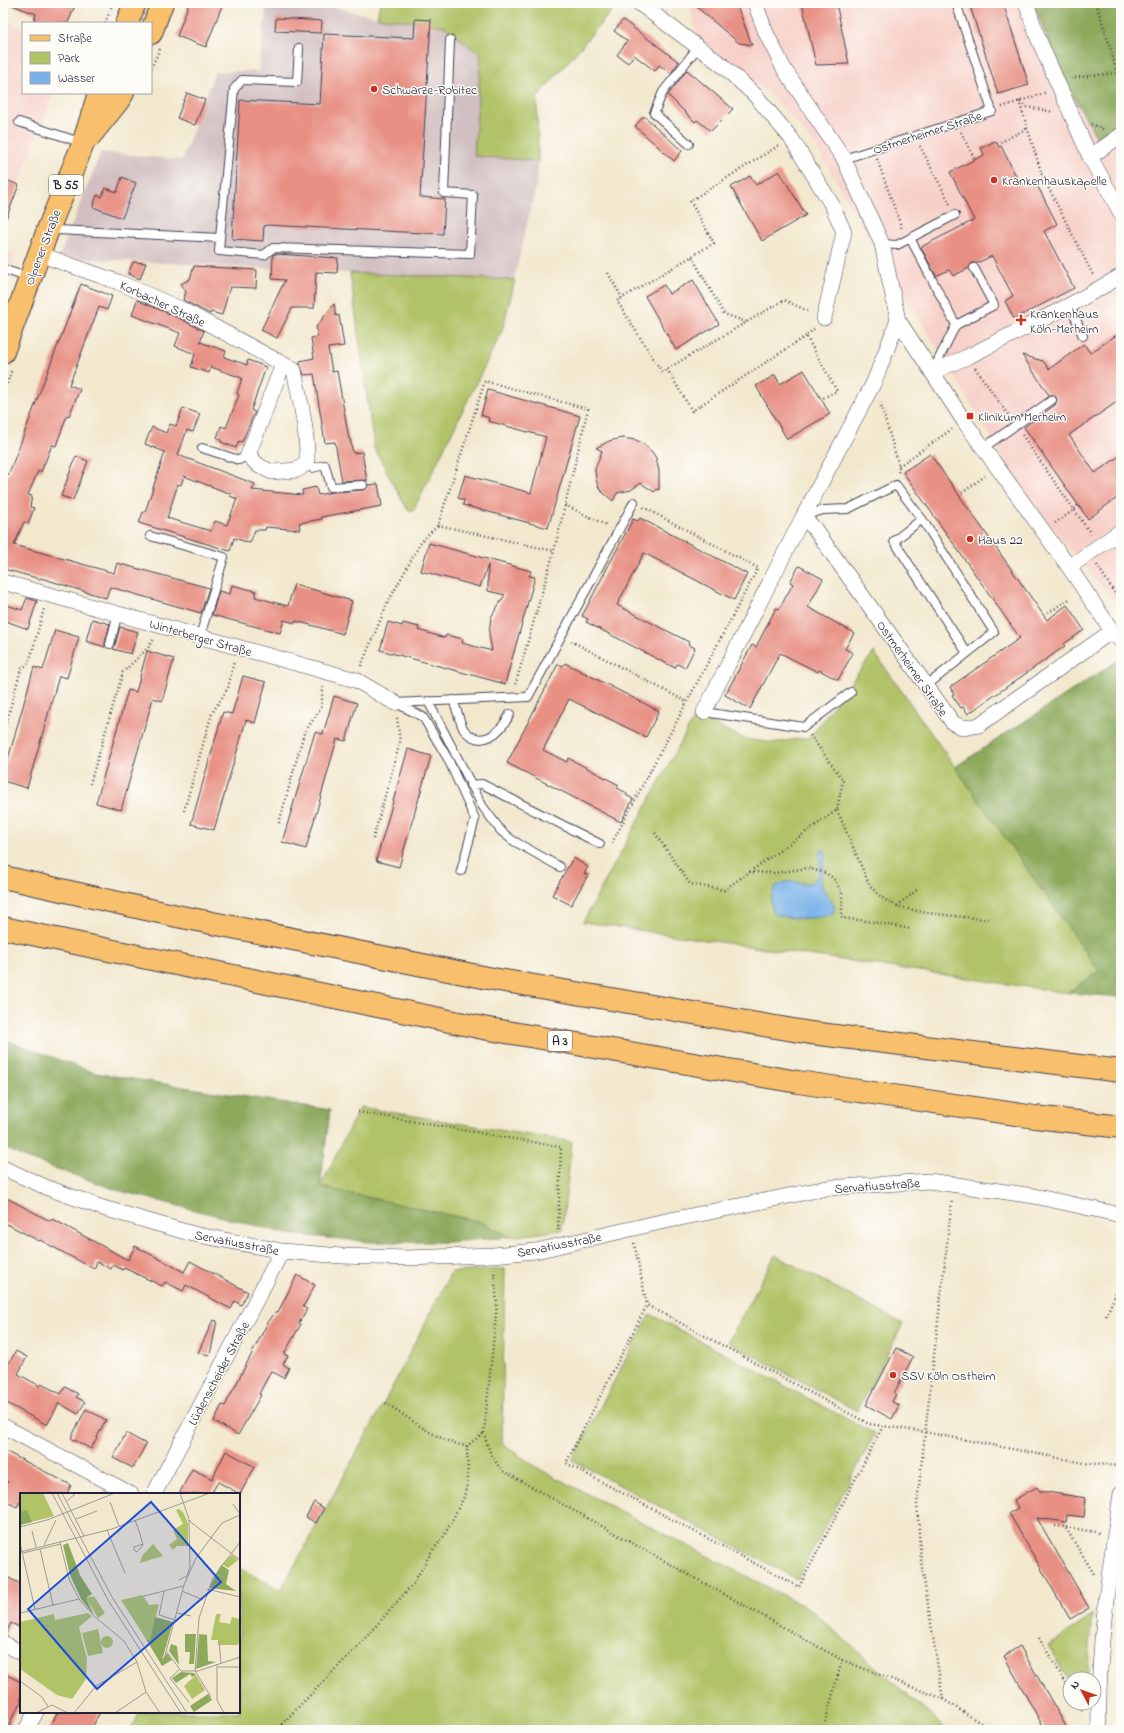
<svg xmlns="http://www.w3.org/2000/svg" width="1124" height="1733" viewBox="0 0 1124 1733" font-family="'Indie Flower',sans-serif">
<rect width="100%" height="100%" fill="#fdfcf7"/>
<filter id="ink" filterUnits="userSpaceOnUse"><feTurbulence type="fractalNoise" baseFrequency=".025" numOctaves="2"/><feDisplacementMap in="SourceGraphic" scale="8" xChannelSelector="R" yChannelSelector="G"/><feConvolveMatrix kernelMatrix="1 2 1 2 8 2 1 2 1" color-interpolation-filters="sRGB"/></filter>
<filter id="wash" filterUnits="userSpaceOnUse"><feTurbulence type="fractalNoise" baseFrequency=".012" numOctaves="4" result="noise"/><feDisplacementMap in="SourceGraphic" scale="16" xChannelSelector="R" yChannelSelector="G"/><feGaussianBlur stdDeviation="0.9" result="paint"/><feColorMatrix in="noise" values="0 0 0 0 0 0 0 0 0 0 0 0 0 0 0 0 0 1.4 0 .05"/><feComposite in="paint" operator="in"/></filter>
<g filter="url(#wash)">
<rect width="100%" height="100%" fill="#f2e8ce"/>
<path fill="#f7d1c9" d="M 690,3 L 1121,3 L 1121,608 L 1065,543 L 1026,495 L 815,146 L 787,111 L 747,74 L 697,37 Z
M 3,20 L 23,27 L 23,93 L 54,93 L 15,192 L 3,187 Z
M 3,249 L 16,254 L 3,286 Z"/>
<path fill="#d2bfc1" d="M 267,3 L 312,3 L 377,17 L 444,26 L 537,98 L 538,176 L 502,331 L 413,511 L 407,509 L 374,448 L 350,273 L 59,257 L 101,152 L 182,160 L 215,72 L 258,71 Z"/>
<path fill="#b1c367" stroke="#6a7251" d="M 380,3 L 609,3 L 614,8 L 537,98 L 538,161 L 474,156 L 481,55 L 444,26 L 377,17 Z
M 350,273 L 515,280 L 502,331 L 413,511 L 407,509 L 374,448 Z
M 874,652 L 1099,971 L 1068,993 L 583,922 L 695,716 L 745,739 L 774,743 L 810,737 Z
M 360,1107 L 572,1142 L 562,1230 L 510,1237 L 481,1222 L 320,1187 Z
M 775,1255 L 903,1324 L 857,1411 L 728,1342 Z
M 505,1269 L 502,1444 L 541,1470 L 810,1609 L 947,1730 L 130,1730 L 140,1712 L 239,1712 L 239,1568 L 281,1590 L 385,1401 L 451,1272 Z
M 650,1314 L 875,1434 L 797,1579 L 572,1460 Z
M 1093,1614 L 1087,1679 L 1070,1679 L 1070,1683 L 1048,1646 Z"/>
<path fill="#8ca95c" stroke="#57664c" d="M 1033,3 L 1121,3 L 1121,123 L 1098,140 L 1062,75 Z
M 1120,659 L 1121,660 L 1121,997 L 1068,993 L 1099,971 L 955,767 Z
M 3,1039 L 95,1073 L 330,1110 L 320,1187 L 481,1222 L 510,1237 L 448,1242 L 371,1242 L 288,1234 L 117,1190 L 23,1157 L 3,1147 Z"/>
<path fill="#79b2e9" stroke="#4e6a92" d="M 824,850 C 828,854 821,873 821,880 C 821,891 831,897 835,907 L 833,913 C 822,920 785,920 773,913 C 770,906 771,894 775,887 C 792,875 799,887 812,882 C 823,872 820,863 819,851 Z"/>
<g id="blocks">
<path fill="#e89084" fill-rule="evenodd" d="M 9,3 L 76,3 L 68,23 L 42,23 L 34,20 L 36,14 L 9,4 Z
M 189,3 L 223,3 L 206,47 L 177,36 Z
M 692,3 L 736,3 L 752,45 L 739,43 Z
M 802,3 L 836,3 L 849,64 L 816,65 Z
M 969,3 L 1003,3 L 1029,85 L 998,94 Z
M 276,18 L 322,21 L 321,33 L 275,31 Z
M 415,19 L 431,20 L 420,197 L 445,199 L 443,234 L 266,225 L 264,226 L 263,241 L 232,239 L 240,100 L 320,104 L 324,34 L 414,38 Z
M 623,20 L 679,62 L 671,73 L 659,65 L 655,71 L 634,55 L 628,63 L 617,55 L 627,41 L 614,31 Z
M 687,70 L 733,109 L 711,131 L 697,120 L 695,122 L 668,95 Z
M 187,93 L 205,100 L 195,125 L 177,118 Z
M 644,116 L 682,151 L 674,161 L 635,126 Z
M 995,141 L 999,147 L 1001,146 L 1021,186 L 1034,179 L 1057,224 L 1044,231 L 1074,288 L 1014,319 L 1005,301 L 1013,296 L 992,256 L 977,263 L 972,263 L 969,268 L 953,276 L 949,270 L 936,276 L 921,247 L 974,220 L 950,172 L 984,155 L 981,148 Z
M 779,171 L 806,215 L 762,241 L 731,187 L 750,176 L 756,185 Z
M 122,177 L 136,183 L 122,218 L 93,207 L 97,195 L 102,197 L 105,188 L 117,192 Z
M 6,180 L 19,185 L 4,224 L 3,188 Z
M 275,254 L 338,258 L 337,273 L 316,272 L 314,308 L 292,308 L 277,338 L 261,330 L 285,280 L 272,279 L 273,255 Z
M 133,262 L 146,263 L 140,279 L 128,274 Z
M 194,266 L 257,270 L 256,288 L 230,287 L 222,315 L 211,312 L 210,314 L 183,300 L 186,292 L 181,284 L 190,279 Z
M 693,280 L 719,324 L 676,350 L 645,296 L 664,285 L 669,294 Z
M 81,284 L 112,296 L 107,310 L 99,307 L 69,385 L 80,389 L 69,416 L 67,415 L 56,446 L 52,445 L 41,472 L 38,471 L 28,495 L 32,496 L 30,507 L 34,508 L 28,524 L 24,522 L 14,545 L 114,573 L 117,563 L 209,588 L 201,613 L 110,587 L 106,598 L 41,578 L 40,579 L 4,569 L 3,570 L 3,474 L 8,476 Z
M 137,300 L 179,318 L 204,331 L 200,342 L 226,351 L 224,357 L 247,365 L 248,360 L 266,367 L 251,410 L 255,412 L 242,442 L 239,441 L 236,448 L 221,442 L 221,440 L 217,438 L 221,426 L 226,428 L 239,395 L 237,394 L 242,378 L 211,367 L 209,373 L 191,367 L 195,354 L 175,346 L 180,333 L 132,315 Z
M 334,304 L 336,316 L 339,315 L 344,346 L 328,348 L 332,372 L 337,371 L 349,439 L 350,439 L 353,453 L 362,452 L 367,481 L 363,480 L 342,481 L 335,442 L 325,443 L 314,374 L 304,375 L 300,364 L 300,361 L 314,358 L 311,338 L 318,337 L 316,327 Z
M 1121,332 L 1121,399 L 1069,435 L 1095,473 L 1121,455 L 1121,495 L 1088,519 L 1024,427 L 1055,405 L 1057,400 L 1055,395 L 1049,395 L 1022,355 L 1043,361 L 1049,369 L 1084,344 L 1090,353 Z
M 804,370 L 830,414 L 787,439 L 756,386 L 775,375 L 780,384 Z
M 488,390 L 580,416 L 548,528 L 463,505 L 464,500 L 458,498 L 465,475 L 531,493 L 546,437 L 488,421 L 489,418 L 481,415 Z
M 183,408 L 200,414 L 193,432 L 187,430 L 178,455 L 255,484 L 252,490 L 303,495 L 302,490 L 316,487 L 318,495 L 332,492 L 363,490 L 366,489 L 368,485 L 378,484 L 382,506 L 321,517 L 322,519 L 299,523 L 300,530 L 266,527 L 265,530 L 255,530 L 250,543 L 234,538 L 230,551 L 139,523 L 143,512 L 145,512 L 165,452 L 145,444 L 152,427 L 166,433 L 170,424 L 176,426 ZM 184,476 L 231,494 L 230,496 L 237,499 L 227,525 L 215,521 L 211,531 L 167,518 L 178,484 L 181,485 Z
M 622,438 L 636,440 L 642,443 L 652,452 L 656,458 L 659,471 L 659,490 L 656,489 L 654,492 L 641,483 L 631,490 L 617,493 L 613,501 L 600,490 L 596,480 L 595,469 L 602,451 L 596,448 L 609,441 Z
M 930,454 L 1047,620 L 1067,605 L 1084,630 L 1064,644 L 1065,646 L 968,714 L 963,707 L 961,708 L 952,695 L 954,694 L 950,687 L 1020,638 L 903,472 Z
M 76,456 L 88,461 L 73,500 L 61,496 Z
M 640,518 L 747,574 L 734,600 L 644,553 L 617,605 L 689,642 L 688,644 L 695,648 L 685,668 L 677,664 L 675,668 L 586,622 L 588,619 L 582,616 L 633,519 L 638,521 Z
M 429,543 L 531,571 L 529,576 L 535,577 L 505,684 L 380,650 L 388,622 L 402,626 L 403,623 L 419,627 L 418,630 L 445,638 L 446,635 L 463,639 L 462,643 L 492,651 L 489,634 L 491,617 L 505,595 L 488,591 L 488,565 L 480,587 L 421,571 Z
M 799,566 L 823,579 L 808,607 L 854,633 L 845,649 L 853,653 L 838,680 L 819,670 L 818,672 L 780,653 L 750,709 L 725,695 L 752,645 L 756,647 L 776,608 L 779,609 L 793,584 L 790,582 Z
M 294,584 L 352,601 L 343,634 L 296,621 L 295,623 L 284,620 L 280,633 L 212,615 L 219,591 L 230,594 L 232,585 L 256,591 L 255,597 L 288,606 Z
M 27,598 L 37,601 L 28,629 L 3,620 L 3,604 L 22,610 Z
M 92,619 L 110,624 L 105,643 L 105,647 L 86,641 Z
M 120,627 L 138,632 L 131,654 L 113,649 L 115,645 Z
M 55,630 L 79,637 L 67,678 L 59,676 L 27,788 L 3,781 L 3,777 L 34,667 L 43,670 Z
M 147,651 L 174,659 L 162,701 L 153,698 L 121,810 L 96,803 L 128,690 L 136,692 Z
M 565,663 L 659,711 L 646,737 L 569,699 L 543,750 L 567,762 L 568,758 L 619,785 L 617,788 L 627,793 L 626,795 L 633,799 L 621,822 L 507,763 L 558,664 L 563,666 Z
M 243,676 L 266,682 L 255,723 L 246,720 L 214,830 L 191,824 L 223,712 L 232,714 Z
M 334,696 L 357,703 L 346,741 L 337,739 L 306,849 L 282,842 L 315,732 L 323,734 Z
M 408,749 L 431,756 L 399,867 L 376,861 Z
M 573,858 L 588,867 L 584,874 L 588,875 L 571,905 L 552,895 Z
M 3,1196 L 50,1221 L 51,1219 L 60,1223 L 128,1260 L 135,1246 L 184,1272 L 190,1261 L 248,1292 L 241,1305 L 235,1301 L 231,1309 L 186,1285 L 183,1291 L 165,1282 L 162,1286 L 124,1268 L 123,1270 L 113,1265 L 111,1269 L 97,1262 L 94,1269 L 40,1240 L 39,1241 L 3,1222 Z
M 297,1275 L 315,1285 L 303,1307 L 307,1309 L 299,1323 L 301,1324 L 284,1354 L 288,1356 L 283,1364 L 289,1368 L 284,1378 L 271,1371 L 259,1394 L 261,1395 L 238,1435 L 214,1421 L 222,1405 L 225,1406 L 267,1324 L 276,1311 L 278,1312 Z
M 213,1320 L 217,1321 L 210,1355 L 198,1353 Z
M 896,1348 L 913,1357 L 894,1393 L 896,1394 L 892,1402 L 899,1405 L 892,1419 L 866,1405 Z
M 16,1351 L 27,1357 L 18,1374 L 40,1386 L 41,1384 L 61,1394 L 65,1387 L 78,1394 L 76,1397 L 85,1402 L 78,1414 L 59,1403 L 47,1425 L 3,1401 L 3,1360 L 9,1363 Z
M 86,1409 L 106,1420 L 91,1449 L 71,1438 Z
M 126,1433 L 146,1444 L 133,1468 L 113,1458 Z
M 3,1450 L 71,1485 L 67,1494 L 21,1494 L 21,1500 L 17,1507 L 3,1500 L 3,1490 L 8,1482 L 3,1479 Z
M 226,1451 L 255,1467 L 240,1494 L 218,1482 L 211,1494 L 179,1494 L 192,1469 L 212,1479 Z
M 1037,1487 L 1040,1491 L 1086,1498 L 1084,1517 L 1067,1515 L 1066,1522 L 1037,1518 L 1089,1608 L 1070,1619 L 1009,1513 L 1018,1508 L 1014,1500 Z
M 314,1502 L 324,1508 L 316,1523 L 306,1517 Z
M 3,1575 L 21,1584 L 21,1628 L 11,1623 L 5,1635 L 3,1634 Z
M 1020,1646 L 1068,1730 L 1045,1730 L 1004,1656 Z
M 3,1673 L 21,1682 L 21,1703 L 12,1718 L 8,1730 L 3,1730 Z
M 58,1712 L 100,1712 L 91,1730 L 48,1730 Z"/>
</g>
</g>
<g filter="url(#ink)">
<use href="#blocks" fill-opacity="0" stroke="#414051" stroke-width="1"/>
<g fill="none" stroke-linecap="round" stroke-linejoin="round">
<g stroke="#414051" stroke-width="10">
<path id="service" d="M 19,122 L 83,143
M 689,144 L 654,113 L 663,92 L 698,47
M 844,159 L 992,111 L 956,3
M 50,227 L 57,230 L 220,238 L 219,251 L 264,255 L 273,248 L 470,254 L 473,195 L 444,193 L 450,40
M 220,238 L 234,89 L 242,80 L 297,82 L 299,48
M 910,238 L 956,325 L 933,370
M 882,244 L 897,245 L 955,215
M 3,269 L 29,278
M 1070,305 L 1083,336
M 956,325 L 994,305 L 974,268
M 202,448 L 239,460 L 248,455
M 983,448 L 1052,400
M 307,463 L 312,468 L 325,465 L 331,487 L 363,485
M 803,516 L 823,510 L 848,509 L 896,485 L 922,519 L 994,632 L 926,686
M 922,519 L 894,541 L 967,653
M 150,536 L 224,557 L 200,636
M 110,644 L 118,613
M 453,700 C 456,707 461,726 464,730 C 482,750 501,732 510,714
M 428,701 L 483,807 L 501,831 L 512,840 L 560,867
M 395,703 L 528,697 L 634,502
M 396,703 L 423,717 L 448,759 L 475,819 L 461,871
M 704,712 L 804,727 L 851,692
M 470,785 L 482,784 L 600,844"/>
</g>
<g stroke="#414051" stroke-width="16">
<path id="minor" d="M 639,3 L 722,65 L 755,95 L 791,138 L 832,205 L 844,232 L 824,318
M 755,3 L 766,33 L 784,69 L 844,159 L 882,244 L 898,320 L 964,421 L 1069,567 L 1112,631 L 1121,641
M 1026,3 L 1038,38 L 1090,157 L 1121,213
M 1090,157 L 1121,135
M 39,254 L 118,282 L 183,310 L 294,370 C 300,400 308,432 307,463 L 297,470 L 272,472 L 259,466 L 248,455 L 283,364
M 898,320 L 874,382 L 803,517 L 814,528 L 953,723 L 964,728 L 979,725 L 1112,631
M 932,372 L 967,357 L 1070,305 L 1121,276
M 1069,567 L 1121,531
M 3,582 L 356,680 L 395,703
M 704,712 L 803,517
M 3,1168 L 48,1188 L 103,1208 L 193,1234 L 282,1251 L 341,1256 L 407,1258 L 493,1255 L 536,1251 L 656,1223 L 827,1188 L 929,1181 L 1034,1196 L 1121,1215
M 3,1426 L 131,1494
M 154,1494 L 282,1251
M 3,1643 L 21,1653
M 26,1730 L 36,1712
M 1099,1730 C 1097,1652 1109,1572 1121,1494"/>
</g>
<g stroke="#414051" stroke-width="24">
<path id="primary" d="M 127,23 L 135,3
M 151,33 L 162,3
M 89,137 L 118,101 L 123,93
M 3,352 L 49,227 L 83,144 L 99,93"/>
</g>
<g stroke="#414051" stroke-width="24">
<path id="motorway" d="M 3,877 L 177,916 L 493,979 L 811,1033 L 1121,1071
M 3,928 L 483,1028 L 798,1082 L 1035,1117 L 1121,1127"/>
</g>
<path stroke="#414051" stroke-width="2.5" stroke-dasharray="1 3" stroke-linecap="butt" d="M 1096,3 L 1111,50 L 1121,92
M 105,23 L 113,3
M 151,68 L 160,49
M 1071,78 L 1115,73
M 1019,101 L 1042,175 L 1093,275
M 1020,102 L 1027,107 L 1054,112
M 1002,107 L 1047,92
M 1091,124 L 1103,129
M 961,132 L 975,160
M 997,144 L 1028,128
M 778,146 L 690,201 L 714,243 L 617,301 L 662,372 L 784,300 L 810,312
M 920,146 L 951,206
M 877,159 L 902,229
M 692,257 L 724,314 L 746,322
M 608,273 L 622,298
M 814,329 L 806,336 L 837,391 L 823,398
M 975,368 L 1009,416
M 667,369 L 692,411 L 806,336
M 3,395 L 12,369
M 880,402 L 899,466 L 898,475
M 1022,435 L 1091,534
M 899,466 L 952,429
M 962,493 L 985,476
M 565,505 L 608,526
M 1055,523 L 1074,510 L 1078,505
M 438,525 L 554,551
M 1097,565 L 1121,603
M 1048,613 L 1071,598
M 571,641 L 687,702
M 361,666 L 387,604 L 421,542 L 438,525 L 485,381 L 588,409 L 554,551 L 515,686
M 3,734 L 21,669 L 29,663 L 44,609
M 90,784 L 123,672 L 148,648 L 153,640
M 837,810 L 869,884 C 876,894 886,902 898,906 C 924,915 963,916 991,920
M 184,811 L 212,713 L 228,688 L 234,661
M 279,823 L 304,733 L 321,708 L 323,687
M 655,833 L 690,884 L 724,890 L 837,810 L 843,780 L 810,735
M 373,839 L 400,742 L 397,717
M 612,843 L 758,568 L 643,507
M 749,872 L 774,873 L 808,868 L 825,873 L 833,878 L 842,892 L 842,918 L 874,922 L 911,929
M 897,906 L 918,889
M 358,1112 L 561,1147 L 558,1231
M 634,1243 L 647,1305
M 494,1269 L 497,1305 L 484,1433 C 488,1449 492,1459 503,1471 L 842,1660 L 943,1699 L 991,1730
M 1106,1316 L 1121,1282
M 386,1403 C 411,1419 437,1442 467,1446
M 883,1426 L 799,1587 L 566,1463 L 647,1305 L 869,1424 L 925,1432 L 1084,1463 L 1121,1466
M 1055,1526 L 1065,1527 L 1094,1574
M 1066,1527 L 1100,1533
M 1039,1638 L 1070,1690
M 943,1699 L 921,1561 L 917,1503 L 952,1200
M 1077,1703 L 1083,1713
M 281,1724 L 288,1730
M 276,1730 L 360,1644 L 413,1584 L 432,1551 L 443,1538 L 464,1497 L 468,1480 L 467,1446 L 484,1433
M 823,1730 L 842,1660"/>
<use href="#service" stroke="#fff" stroke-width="8"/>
<use href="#minor" stroke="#fff" stroke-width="15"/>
<use href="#primary" stroke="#f8bf6c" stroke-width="22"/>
<use href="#motorway" stroke="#f8bf6c" stroke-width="22"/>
</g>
</g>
<g fill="#c8321e" stroke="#fdfcf7" stroke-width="1.5">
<circle cx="374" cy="89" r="4"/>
<circle cx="994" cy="180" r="4"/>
<path d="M1019 314h4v4h4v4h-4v4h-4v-4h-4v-4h4z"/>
<rect x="966" y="412" width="8" height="8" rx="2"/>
<circle cx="970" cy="539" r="4"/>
<circle cx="893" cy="1375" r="4"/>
</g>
<g text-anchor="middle" stroke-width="3" stroke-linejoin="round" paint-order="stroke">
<g fill="#fdfcf7" stroke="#646373" stroke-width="1">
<rect x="49" y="175" width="34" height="20" rx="3"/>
<rect x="548" y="1031" width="24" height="20" rx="3"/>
</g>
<g font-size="12" font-weight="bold" fill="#22223b">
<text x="66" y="189">B 55</text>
<text x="560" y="1045">A 3</text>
</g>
<g font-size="13" fill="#22223b" stroke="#fdfcf7" text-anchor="start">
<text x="382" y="94">Schwarze-Robitec</text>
<text x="1002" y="185">Krankenhauskapelle</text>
<text x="1030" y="318">Krankenhaus<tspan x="1030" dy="15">Köln-Merheim</tspan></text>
<text x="978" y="421">Klinikum Merheim</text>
<text x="978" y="544">Haus 22</text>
<text x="901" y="1380">SSV Köln Ostheim</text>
</g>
<g font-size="13" fill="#22223b" stroke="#fdfcf7">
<text transform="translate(927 132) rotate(-18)" y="5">Ostmerheimer Straße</text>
<text transform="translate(42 247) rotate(-69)" y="5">Olpener Straße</text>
<text transform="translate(163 303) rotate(25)" y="5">Korbacher Straße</text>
<text transform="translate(201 637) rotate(16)" y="5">Winterberger Straße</text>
<text transform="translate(913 668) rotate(55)" y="5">Ostmerheimer Straße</text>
<text transform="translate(877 1185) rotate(-4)" y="5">Servatiusstraße</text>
<text transform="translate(237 1242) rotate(11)" y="5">Servatiusstraße</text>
<text transform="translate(559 1244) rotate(-11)" y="5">Servatiusstraße</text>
<text transform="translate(218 1373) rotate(-62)" y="5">Lüdenscheider Straße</text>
</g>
</g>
<g transform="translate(20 1493)">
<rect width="220" height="220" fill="#f2e8ce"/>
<path d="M 0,0 L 23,0 L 34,23 L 0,32 ZM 159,16 L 163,19 L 168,30 L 168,53 L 157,53 L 153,57 L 149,52 L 157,46 L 153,37 L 163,31 L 156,17 ZM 133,51 L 143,63 L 120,70 L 122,63 ZM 212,62 L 218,67 L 208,75 L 202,71 ZM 123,102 L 129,112 L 139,111 L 130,147 L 126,146 L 101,107 ZM 74,103 L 85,120 L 78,125 L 66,105 ZM 68,120 L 72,123 L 59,134 L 67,166 L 66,186 L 52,206 L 37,202 L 0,176 L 0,129 L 34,121 L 35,127 ZM 196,121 L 201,121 L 199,129 L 210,131 L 212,124 L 220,126 L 220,149 L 217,152 L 198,152 L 198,147 L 191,147 ZM 78,136 L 83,160 L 68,163 L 62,140 ZM81 149a6 6 0 1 1 12 0a6 6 0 1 1-12 0ZM 176,182 L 185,197 L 172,206 L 164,193 Z" fill="#b1c367"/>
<path d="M 7,17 L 12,29 L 0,32 L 0,19 ZM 48,50 L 60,82 L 72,101 L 66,105 L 74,122 L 61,106 L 50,82 L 43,52 ZM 201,72 L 209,77 L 206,91 L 216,98 L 189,95 ZM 135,124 L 153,129 L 142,167 L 147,160 L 152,167 L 142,173 L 126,146 L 130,147 ZM 165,141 L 176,141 L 174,171 L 169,171 L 170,159 L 165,159 ZM 179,141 L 187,142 L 188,168 L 196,169 L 176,176 ZM 151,151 L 157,153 L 159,172 L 149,158 ZM 161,179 L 174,180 L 176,182 L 172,184 L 170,181 L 156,190 L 152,185 ZM 188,201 L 192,207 L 174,219 L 170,213 Z" fill="#8ca95c"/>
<path fill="none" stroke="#9f9993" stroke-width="1" d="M 32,0 L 88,107 L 161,220M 37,0 L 92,104 L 167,220M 42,0 L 64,43M 160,0 L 169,26M 47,8 L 56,0M 90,9 L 99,33M 213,11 L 220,21M 56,26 L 77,18M 115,27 L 120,41 L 123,52 L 117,59 L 114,57 L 114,54 L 123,51M 171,28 L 168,27 L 220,67M 0,34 L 27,27 L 95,0M 87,37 L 105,80M 12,38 L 16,54M 40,49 L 49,86 L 59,106 L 75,124 L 104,148 L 117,169 L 126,199 L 140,220M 0,50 L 15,116M 24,52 L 36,27M 20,56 L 33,112M 0,59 L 92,36 L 190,0M 3,60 L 41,51M 159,87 L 167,83 L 170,74 L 169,29M 187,96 L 220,104M 162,98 L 183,107M 124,103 L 144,98M 0,120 L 59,106M 157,120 L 171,123M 155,127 L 139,122 L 144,98 L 163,93M 199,148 L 201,170M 147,159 L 161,178 L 178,178 L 220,164M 144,166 L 164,92 L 176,65 L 202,30 L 220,22M 197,171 L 197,207 L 204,220M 198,174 L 220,174M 159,177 L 150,185 L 169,209M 0,188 L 22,204 L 28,214M 191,204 L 175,178 L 179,125 L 193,85 L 220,49M 16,220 L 32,212 L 48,220M 54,220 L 76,193 L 117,169M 95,220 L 126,199"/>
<path fill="#1d4ed8" fill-opacity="0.15" stroke="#1d4ed8" stroke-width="2" d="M 131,9 L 201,89 L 77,196 L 8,116 Z"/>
<rect width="220" height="220" fill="none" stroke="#22223b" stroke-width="2"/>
</g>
<rect width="1124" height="1733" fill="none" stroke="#fdfcf7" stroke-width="16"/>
<rect x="22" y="22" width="130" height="72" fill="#fdfcf7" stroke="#a5a5ac"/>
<rect x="30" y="35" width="20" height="6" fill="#f8bf6c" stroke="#a5a5ac"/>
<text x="58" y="42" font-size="12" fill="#22223b">Straße</text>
<rect x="30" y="52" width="20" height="12" fill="#b1c367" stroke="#a5a5ac"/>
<text x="58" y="62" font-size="12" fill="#22223b">Park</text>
<rect x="30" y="72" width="20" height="12" fill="#79b2e9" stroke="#a5a5ac"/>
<text x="58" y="82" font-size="12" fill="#22223b">Wasser</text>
<g transform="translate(1082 1691) rotate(311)"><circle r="19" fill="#fdfcf7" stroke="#a5a5ac"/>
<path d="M0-3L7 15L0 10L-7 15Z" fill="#c8321e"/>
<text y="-6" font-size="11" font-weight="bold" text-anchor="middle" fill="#22223b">N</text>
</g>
</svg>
